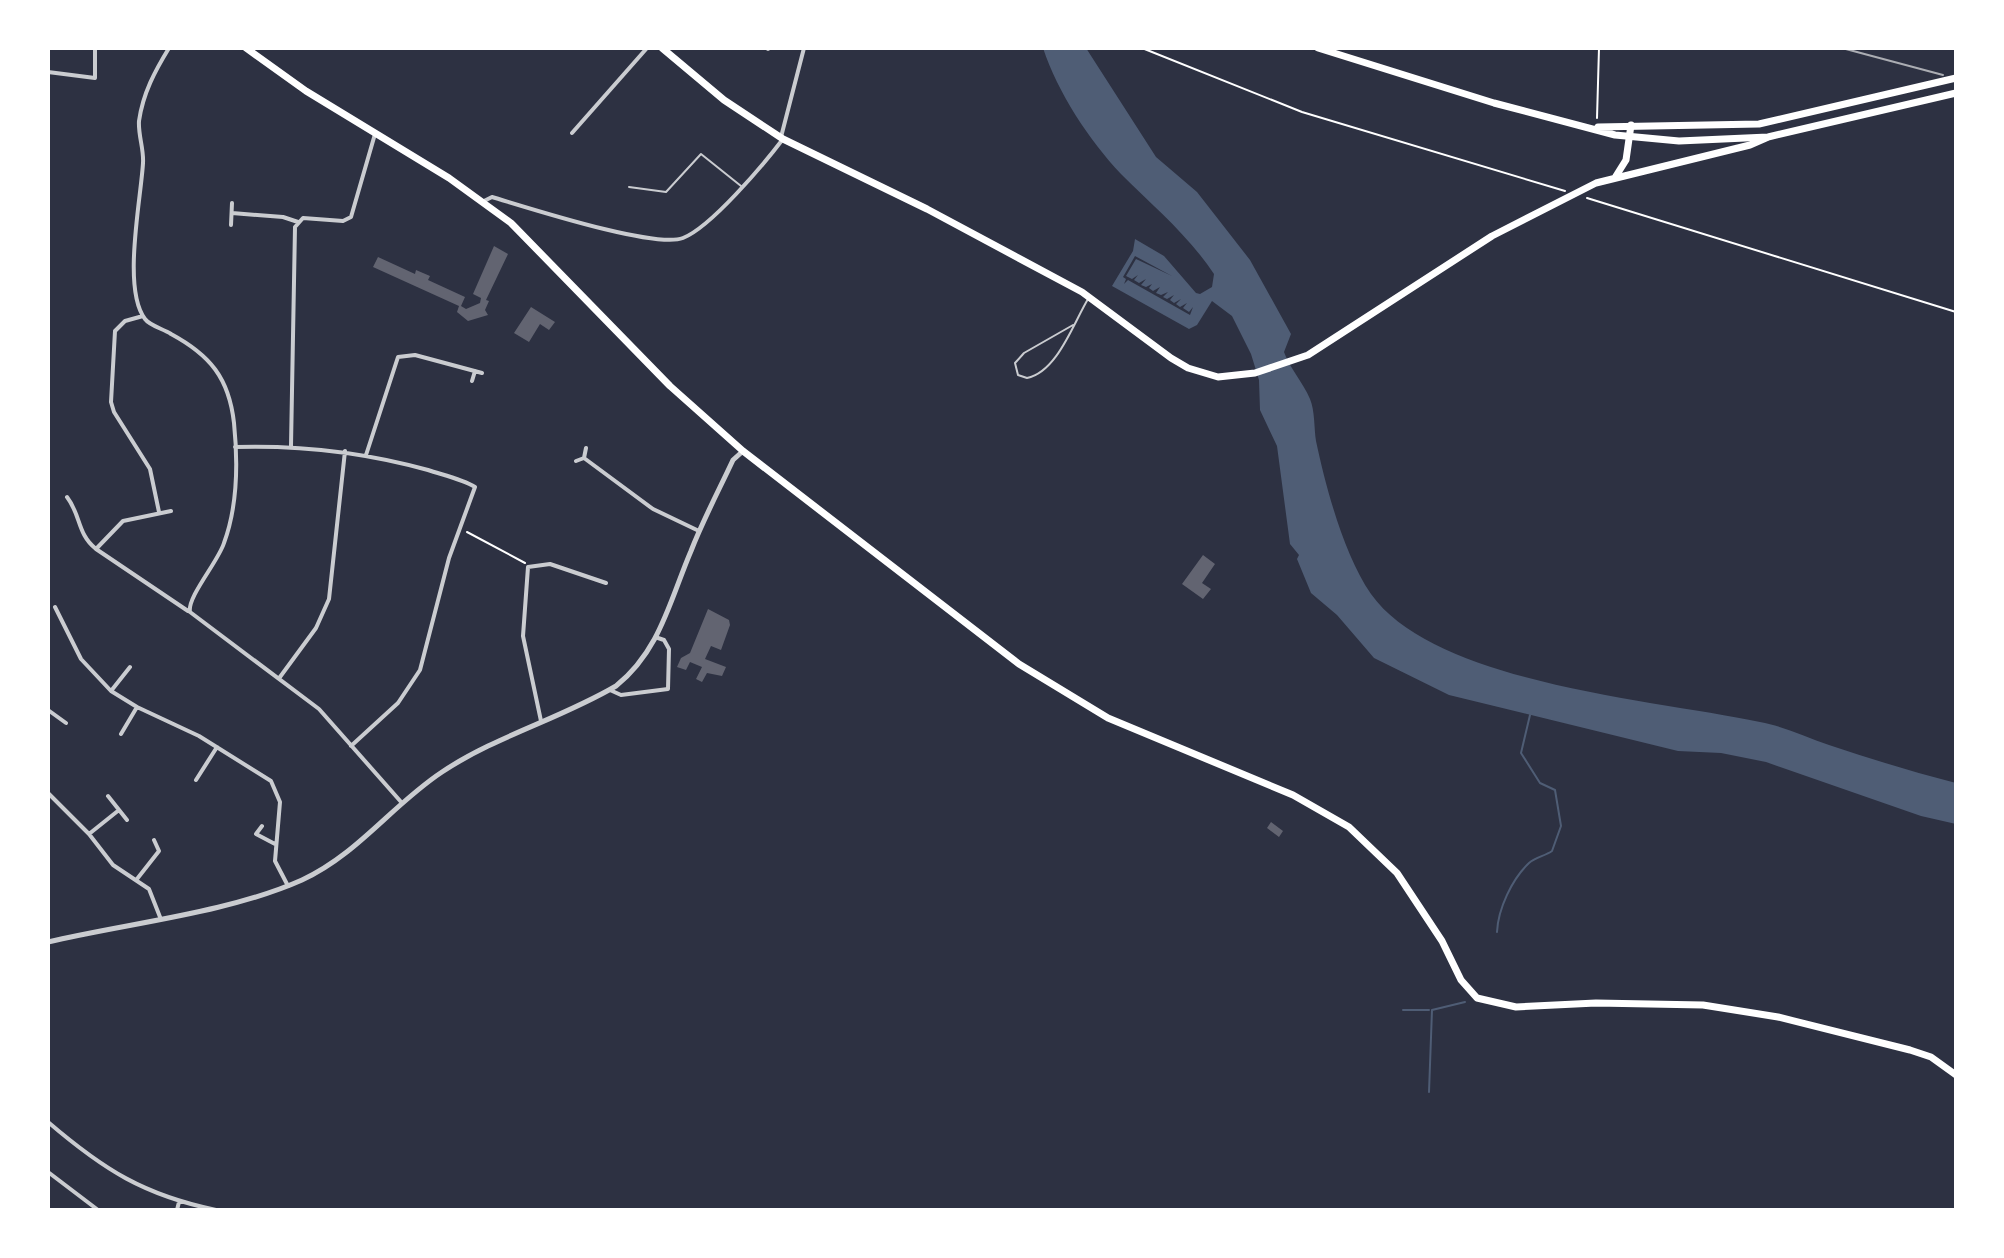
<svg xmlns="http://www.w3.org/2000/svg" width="2004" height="1258" viewBox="0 0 2004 1258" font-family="Arial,sans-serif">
<rect width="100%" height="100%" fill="#2d3142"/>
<path fill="#4f5d75" d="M 1043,48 L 1086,48 L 1156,157 L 1197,192 L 1250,260 L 1291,334 L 1284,352 C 1290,369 1303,382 1310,399 C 1315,411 1314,428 1316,441 C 1326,488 1344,555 1371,594 C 1435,684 1656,700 1760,722 C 1783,726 1806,737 1829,745 C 1871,759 1913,772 1956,783 L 1956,824 L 1921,816 L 1766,762 L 1721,753 L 1678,751 L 1449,695 L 1374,658 L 1337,615 L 1311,593 L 1297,559 L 1299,555 L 1290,544 L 1277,446 L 1260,410 L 1259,380 L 1251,354 L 1232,316 L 1212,301 L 1197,325 L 1189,329 L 1112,286 L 1133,251 L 1135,239 L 1164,256 L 1196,293 L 1200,294 L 1212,287 L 1214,274 C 1188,235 1154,207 1121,174 C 1089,140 1058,93 1043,48 Z"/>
<path fill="#2d3142" d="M 1135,256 L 1172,276 L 1136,259 L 1126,276 L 1132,279 L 1138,275 L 1134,280 L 1139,283 L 1146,279 L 1141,285 L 1146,287 L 1152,284 L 1149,288 L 1153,291 L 1160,287 L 1156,293 L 1161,295 L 1168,292 L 1163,297 L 1167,299 L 1174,295 L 1170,300 L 1174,303 L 1181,299 L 1176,304 L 1180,307 L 1187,303 L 1183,308 L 1189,312 L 1193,307 L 1190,315 L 1128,280 L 1124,284 L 1126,279 L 1123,277 Z"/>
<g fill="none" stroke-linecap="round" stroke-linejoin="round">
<path stroke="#4f5d75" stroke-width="2" d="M 1497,932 C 1498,909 1512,879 1529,863 C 1536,857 1545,856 1552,851 L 1561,826 L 1555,790 L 1540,783 L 1521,753 L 1530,715
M 1403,1010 L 1429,1010
M 1429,1092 L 1432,1010 L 1465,1002"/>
</g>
<path fill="#626471" d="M 494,246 L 508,254 L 486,300 L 489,301 L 485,310 L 488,315 L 468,321 L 457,312 L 459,306 L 373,267 L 378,257 L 415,274 L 416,270 L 430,276 L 428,280 L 465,297 L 461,306 L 466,309 L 480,303 L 481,298 L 473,294 Z
M 531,307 L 555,322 L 549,330 L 540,324 L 529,342 L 514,333 Z
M 1203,555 L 1215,564 L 1202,583 L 1211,589 L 1203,599 L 1182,584 Z
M 708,609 L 729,620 L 730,625 L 721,650 L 711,646 L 705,659 L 726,667 L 722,676 L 707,673 L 702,682 L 696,679 L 702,667 L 690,662 L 686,670 L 677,667 L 681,658 L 690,653 Z
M 1271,822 L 1283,831 L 1279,837 L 1267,828 Z"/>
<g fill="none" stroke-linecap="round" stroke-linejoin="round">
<path stroke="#fff" stroke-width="2" d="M 1142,48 L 1302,112 L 1565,191
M 1597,118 L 1599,48
M 1587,198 L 1956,312
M 467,532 L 525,563"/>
<path stroke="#caccd0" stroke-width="2" d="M 629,187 L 666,192 L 701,154 L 741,186
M 1073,325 L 1024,353 L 1015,363 L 1018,375 L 1027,378 C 1057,372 1073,324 1088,299"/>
<path stroke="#caccd0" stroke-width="4" d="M 169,48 C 155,71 143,93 139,121 C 138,135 144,149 143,163 C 141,199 122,289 145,319 C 150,326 164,329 171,334 C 210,355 229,378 234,423 C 238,462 238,505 224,543 C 218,562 187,597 190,612 L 319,709 L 402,803
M 768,49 L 768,48
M 48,72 L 95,78 L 95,48
M 572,133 L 647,48
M 781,137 L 804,48
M 484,201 L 492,197 C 526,207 655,249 683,238 C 711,227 764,164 783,139
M 232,213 L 283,217 L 298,222
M 231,225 L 232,203
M 143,316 L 125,321 L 115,331 L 111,402 L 114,412 L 150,469 L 159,512
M 472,381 L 475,371
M 291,446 L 295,227 L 303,218 L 343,221 L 351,217 L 375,134
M 235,447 C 302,445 363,452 428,470 C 443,475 462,479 475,487 L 449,558 L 420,670 L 398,703 L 351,746
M 366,455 L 398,357 L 415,355 L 482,373
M 584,458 L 653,509 L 699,531
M 576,461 L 584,458 L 586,448
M 67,497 C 81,515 77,534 96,549 L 123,521 L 171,511
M 96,549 L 188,611
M 55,607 L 81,659 L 111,691 L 137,707 L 199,736 L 271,781 L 280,802 L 275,861 L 288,886
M 280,677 L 316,628 L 329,599 L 345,451
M 610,690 L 621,695 L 668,689 L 669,649 L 664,640 L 658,638
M 111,691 L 130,667
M 48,710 L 66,723
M 541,721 L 523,636 L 528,567 L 550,564 L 606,583
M 121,734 L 137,707
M 196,780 L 217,747
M 48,793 L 89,834 L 113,865 L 149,889 L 160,917
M 108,796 L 127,820
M 262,826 L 256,834 L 275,844
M 89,834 L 119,810
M 137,879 L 159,851 L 154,840
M 48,1122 C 104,1170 144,1195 216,1210
M 48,1172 L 98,1210
M 177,1210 L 179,1202"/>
<path stroke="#caccd0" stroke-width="5" d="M 48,942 C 129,923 228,913 302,880 C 358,854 392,805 442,772 C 496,736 560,719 616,686 C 660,651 670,600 691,551 C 703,520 719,490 733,460 L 743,451"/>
<path stroke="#fff" stroke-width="7" d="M 246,48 L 306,91 L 449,178 L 511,223 L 670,386 L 743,451 L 1019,664 L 1108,718 L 1293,795 L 1349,827 L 1397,873 L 1442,941 L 1461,980 L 1477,998 L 1516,1007 L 1596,1003 L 1703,1005 L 1778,1017 L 1910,1050 L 1931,1057 L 1956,1075
M 662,48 L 724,100 L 783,139 L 927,209 L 1082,292 L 1171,358 L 1188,368 L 1218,377 L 1255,373 L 1308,355 L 1492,236 L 1596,183 L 1750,145 L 1766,138
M 1616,176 L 1626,160 L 1631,125"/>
<path stroke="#fff" stroke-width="7" d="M 1318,48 L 1494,103 L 1615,135 L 1679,141 L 1768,137 L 1956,93
M 1598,127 L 1759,124 L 1956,78"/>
<path stroke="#abadb3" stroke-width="2" d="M 1842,48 L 1943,75"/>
</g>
<rect width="2004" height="1258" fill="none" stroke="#ffffff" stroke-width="100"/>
</svg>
